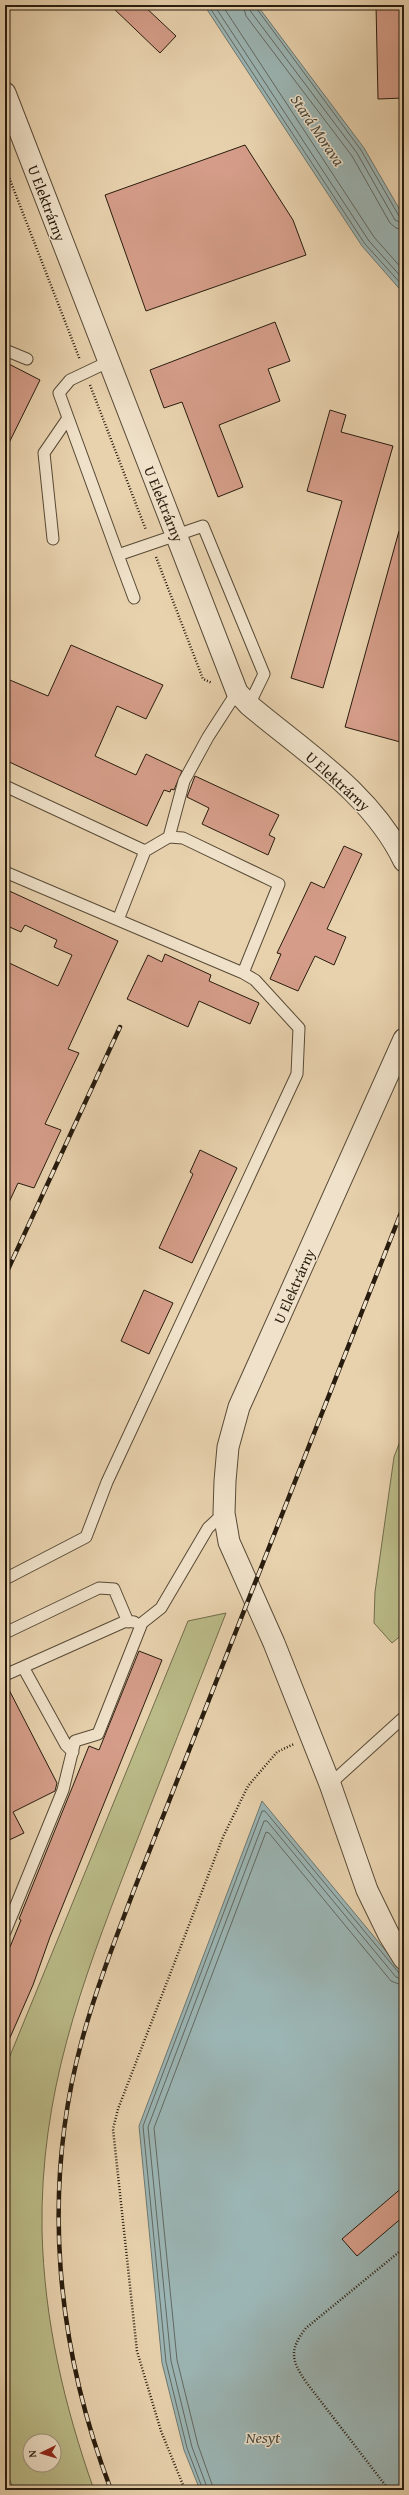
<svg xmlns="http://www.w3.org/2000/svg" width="409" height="2495" font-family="'Gentium Book Plus',serif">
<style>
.green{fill:#babb88;stroke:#716c4b;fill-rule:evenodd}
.water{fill:#9bb5b4;stroke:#6d7872}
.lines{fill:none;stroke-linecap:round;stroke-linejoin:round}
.shore{stroke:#626861;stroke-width:1}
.building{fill:#d59d89;stroke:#281c0e}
.lane-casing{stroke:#584a36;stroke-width:13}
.street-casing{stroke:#584a36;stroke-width:23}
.path{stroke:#281c0e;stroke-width:2.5;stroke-dasharray:1 2;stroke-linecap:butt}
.lane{stroke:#f0e2ca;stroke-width:11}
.street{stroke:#f0e2ca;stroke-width:21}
.rail-casing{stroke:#281c0e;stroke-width:4.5}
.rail{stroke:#f0e2ca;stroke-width:3;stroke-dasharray:9;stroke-linecap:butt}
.labels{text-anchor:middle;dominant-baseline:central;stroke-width:3;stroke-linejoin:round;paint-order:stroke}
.street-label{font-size:15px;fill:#281c0e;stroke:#f0e2ca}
.water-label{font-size:16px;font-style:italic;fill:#4a4a40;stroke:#f0e2ca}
</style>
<rect width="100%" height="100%" fill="#e8d2ae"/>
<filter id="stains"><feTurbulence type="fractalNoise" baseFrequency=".005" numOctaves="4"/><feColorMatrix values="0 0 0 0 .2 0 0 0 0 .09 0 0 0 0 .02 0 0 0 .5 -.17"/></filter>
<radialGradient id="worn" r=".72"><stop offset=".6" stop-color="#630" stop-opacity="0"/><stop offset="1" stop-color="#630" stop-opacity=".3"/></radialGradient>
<path class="green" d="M404 1431V1633L392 1643 374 1623 375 1592 394 1457Z
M226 1613C194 1695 161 1778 129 1861 81 1985 40 2094 42 2230 44 2320 64 2405 94 2490H15L5 2472V2068L188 1621ZM30 2441H54V2465H30Z"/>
<path class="water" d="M204 5H257L364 148 404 217V294L362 246Z
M262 1801 404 1973V2490H200L184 2450 162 2363 139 2126Z"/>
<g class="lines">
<path class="shore" d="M208 5 365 244 404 287
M214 5 369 241 404 280
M222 5 374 237 404 271
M243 5 246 16 352 156 390 223 396 228 404 230
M249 5 251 12 357 153 395 220 404 224
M254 5 361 150 399 216 404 218
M203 2490 187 2448 166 2362 143 2126 262 1811H265L399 1973 404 1975
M208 2490 192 2447 171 2361 148 2127 264 1821H267L396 1977 404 1980
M214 2490 198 2445 177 2360 154 2128 266 1832 269 1833 391 1981 404 1986"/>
</g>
<path class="building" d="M110 5H143L176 36 160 53Z
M376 5H404V98L378 99Z
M245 145 293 220 306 255 146 311 105 195Z
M275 322 290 361 268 369 280 401 219 425 243 487 218 497 182 402 164 408 150 370Z
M5 362 40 380 5 451Z
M330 410 346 415 341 432 393 446 323 688 291 678 342 501 307 491Z
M399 531 404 532V743L345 727Z
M71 645 163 685 146 719 117 706 95 756 136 775 146 754 182 771 174 790 171 789 170 792 164 790 147 826 5 760V678L48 696Z
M195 776 279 815 269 835 275 838 268 855 202 824 209 808 187 797Z
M344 846 362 854 327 929 346 937 334 965 315 956 298 991 270 979 281 954 277 953 311 882 324 888Z
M5 889 118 941 68 1049 79 1053 45 1124 61 1130 34 1188 18 1183 5 1211V961L58 986 72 955 54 947 57 940 25 925 21 932 5 925Z
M165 954 211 975 209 981 259 1003 250 1024 199 1001 188 1027 127 999 148 955 162 962Z
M200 1150 237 1168 192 1263 159 1248 193 1174 190 1172Z
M144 1290 173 1303 149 1354 121 1341Z
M139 1651 162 1660 50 1937 33 1985 5 2049V1946L10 1947 21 1920 19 1919 89 1746 99 1750Z
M5 1682 57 1783 55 1791 13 1812 24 1833 5 1842Z
M404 2186V2216L357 2256 342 2239Z"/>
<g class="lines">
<defs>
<path id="lane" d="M5 350 27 359
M108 362 70 380 59 393 118 555 203 526 264 674 249 705
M53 539 44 453 68 418
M118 555 134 598
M5 786 145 851 118 920
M169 837 184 781 208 737 237 692
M145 851 169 837 183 838 279 884 243 973
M5 872 243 973 255 980 299 1028 297 1074 107 1482 86 1537 5 1579
M5 1633 99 1588 114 1589 128 1622
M23 1667 126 1621 134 1622
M5 1675 23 1667 66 1745 73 1752
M330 1784 404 1717
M5 1932 63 1790 75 1741 98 1734 142 1623 161 1608 208 1528 224 1513"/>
<path id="street" d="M5 93 237 692 249 705C305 752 372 794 404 861
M404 1039 239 1407 228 1447 225 1481 224 1513 229 1542 274 1643 330 1784 367 1890 389 1935 404 1959"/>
</defs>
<use href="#lane" class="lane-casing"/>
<use href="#street" class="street-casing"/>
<path class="path" d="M5 167 80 360
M90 385 146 530
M156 557 203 679 212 683
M185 2490 161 2431 137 2351 113 2129 118 2109 223 1837 248 1786 277 1752 294 1744
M389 2490 306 2382C291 2360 289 2350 306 2328L404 2248"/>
<use href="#lane" class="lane"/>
<use href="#street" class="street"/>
<defs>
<path id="rail" d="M5 1276 120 1027
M111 2490C56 2346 41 2190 82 2040 96 1989 115 1940 134 1890L404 1205"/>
</defs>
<use href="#rail" class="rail-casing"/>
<use href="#rail" class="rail"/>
</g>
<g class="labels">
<g class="street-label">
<text transform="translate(47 203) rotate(69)">U Elektrárny</text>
<text transform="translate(164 504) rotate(68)">U Elektrárny</text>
<text transform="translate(338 781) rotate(42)">U Elektrárny</text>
<text transform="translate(294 1286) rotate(-66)">U Elektrárny</text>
</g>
<g class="water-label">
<text transform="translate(318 130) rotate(56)">Stará Morava</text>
<text x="263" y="2437">Nesyt</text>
</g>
</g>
<rect width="409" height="2495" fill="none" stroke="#e8d2ae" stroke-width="20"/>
<rect x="6" y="6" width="397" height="2483" fill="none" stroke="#281c0e" stroke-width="2"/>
<rect x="10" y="10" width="389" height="2475" fill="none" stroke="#281c0e"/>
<g transform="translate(42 2453) rotate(265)"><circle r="19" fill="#f0e2ca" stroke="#a0937f"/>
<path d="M0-3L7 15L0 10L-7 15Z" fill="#8f2418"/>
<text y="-6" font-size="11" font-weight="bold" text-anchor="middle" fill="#281c0e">N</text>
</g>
<rect width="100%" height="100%" filter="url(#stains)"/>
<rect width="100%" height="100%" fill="url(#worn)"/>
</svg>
